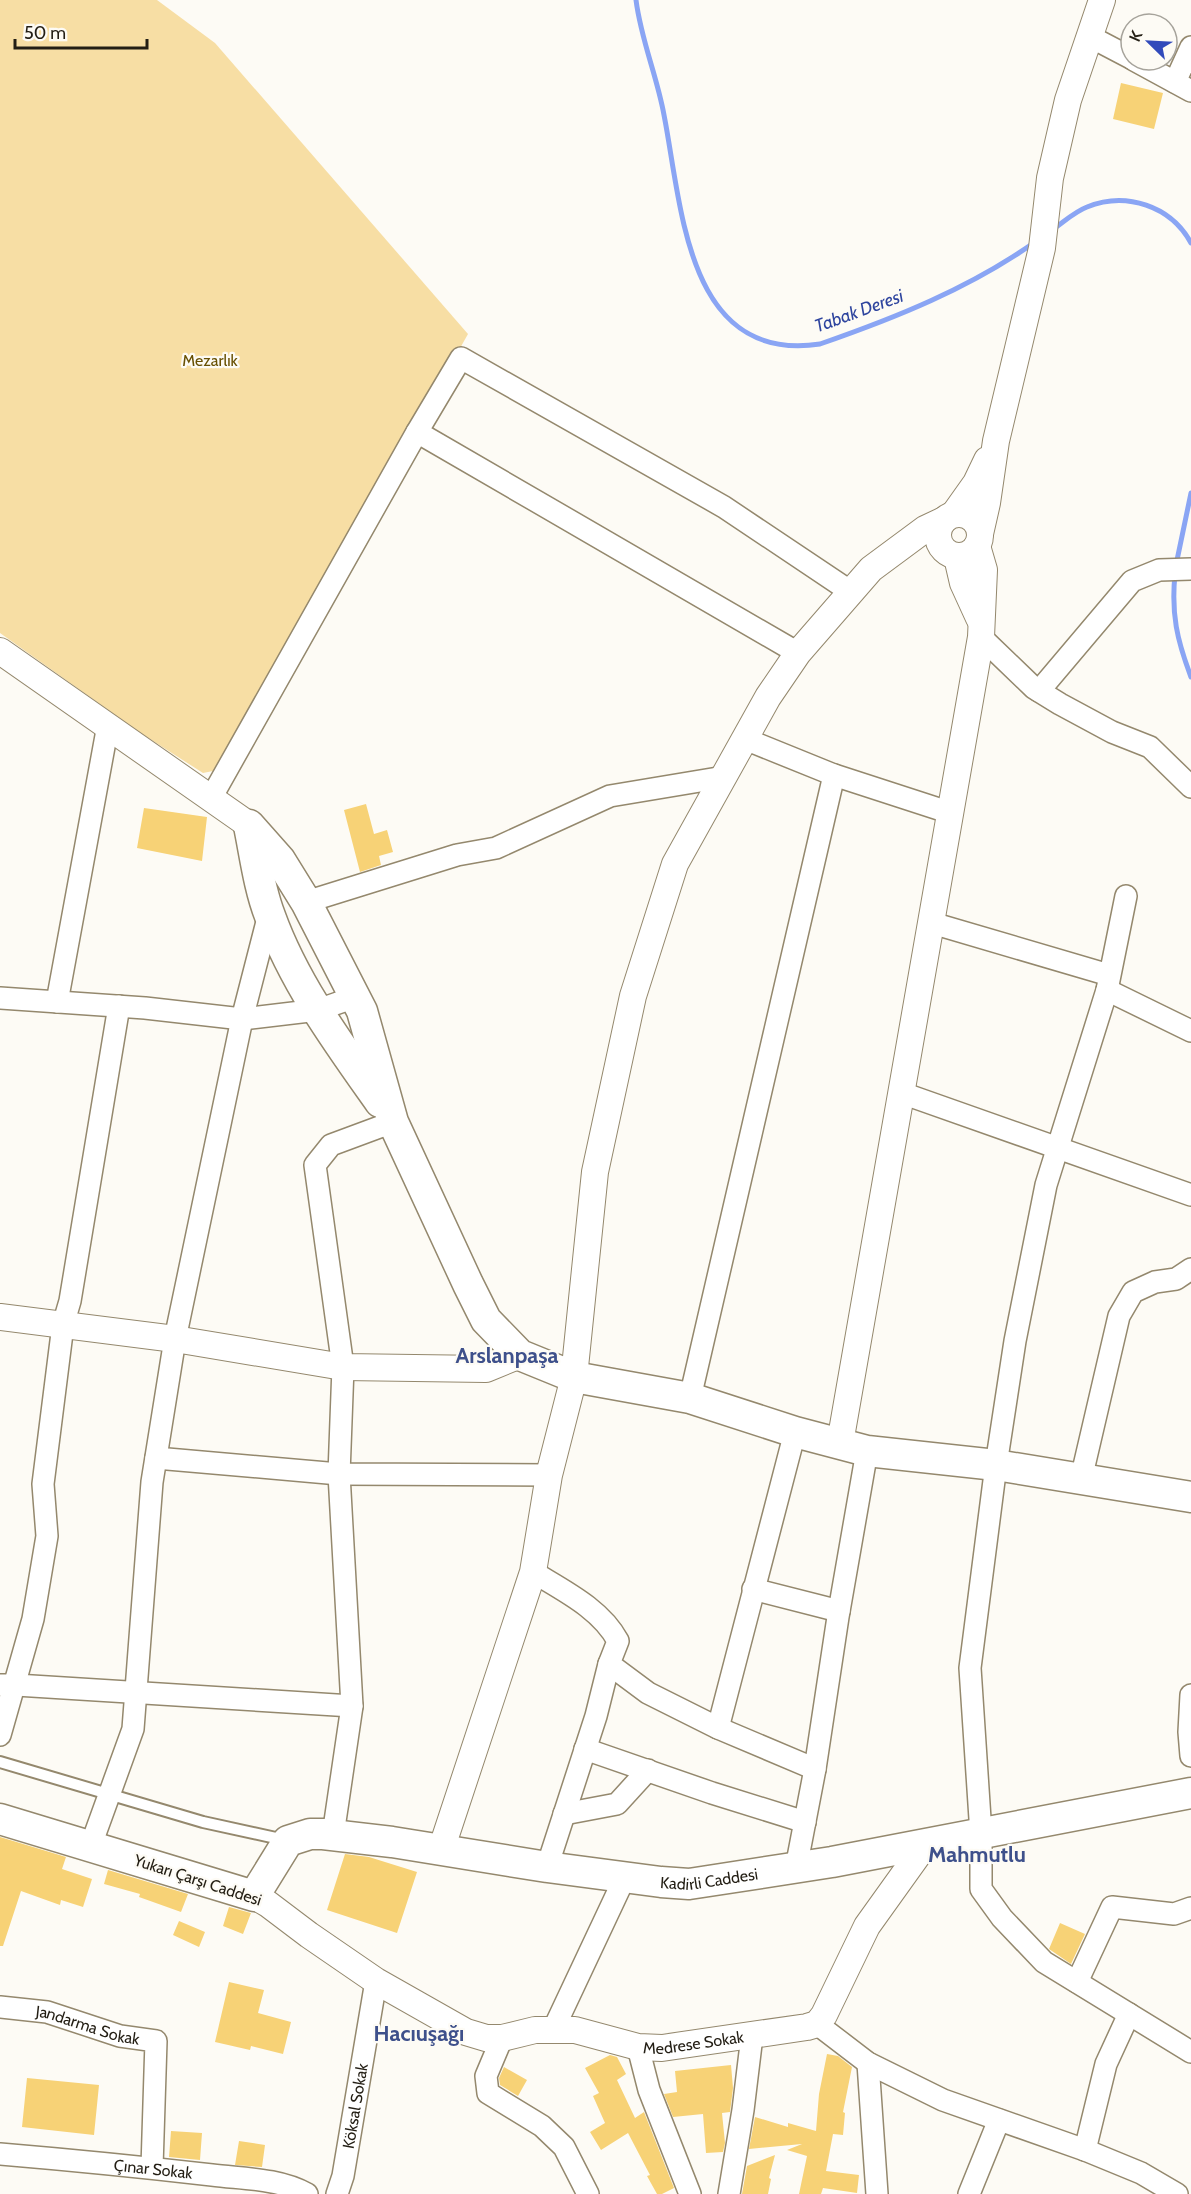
<svg xmlns="http://www.w3.org/2000/svg" width="1191" height="2194" font-family="Cabin,sans-serif">
<style>
.green{fill:#f7dea4}
.lines{fill:none;stroke-linecap:round;stroke-linejoin:round}
.stream{stroke:#8aa5f4;stroke-width:5}
.building{fill:#f7d276}
.service-casing{stroke:#94886d;stroke-width:14}
.minor-casing{stroke:#94886d;stroke-width:24}
.tertiary-casing{stroke:#94886d;stroke-width:28}
.secondary-casing{stroke:#94886d;stroke-width:33}
.service{stroke:#fff;stroke-width:10}
.minor{stroke:#fff;stroke-width:21}
.tertiary{stroke:#fff;stroke-width:26}
.secondary{stroke:#fff;stroke-width:30}
.labels{text-anchor:middle;dominant-baseline:central;stroke-width:4.5;stroke-linejoin:round;paint-order:stroke}
.park-label{font-size:16px;fill:#685003;stroke:#fdfbf5}
.street-label{font-size:16px;fill:#231e14;stroke:#fdfbf5}
.water-label{font-size:18px;font-style:italic;fill:#2e449e;stroke:#fdfbf5}
.district-label{font-size:22px;font-weight:bold;fill:#3e508b;stroke:#fdfbf5}
</style>
<rect width="100%" height="100%" fill="#fdfbf5"/>
<path class="green" d="M0 0H157L215 43 468 334 223 769 203 773 139 732 0 633Z"/>
<g class="lines">
<path class="stream" d="M636 0C641 40 657 76 664 115 682 206 686 364 820 344 895 318 970 288 1035 242
M1052 230C1064 222 1074 212 1087 207 1126 191 1171 206 1191 243
M1176 565 1191 493
M1175 574C1171 614 1177 640 1191 677"/>
</g>
<path class="building" d="M1121 83 1163 93 1154 129 1113 119Z
M366 804 374 834 387 830 393 852 379 856 381 865 360 872 344 810Z
M144 808 207 817 202 861 137 848Z
M0 1837 66 1857 62 1869 92 1879 83 1907 61 1900 60 1905 21 1891 3 1946H0Z
M345 1854 369 1857 417 1872 397 1933 327 1910Z
M108 1870 188 1894 181 1912 139 1897 140 1894 104 1884Z
M229 1907 251 1913 243 1934 223 1926Z
M179 1921 205 1932 199 1947 173 1935Z
M1060 1923 1085 1934 1071 1964 1049 1949Z
M229 1982 264 1990 258 2013 291 2022 283 2054 251 2046 250 2050 215 2042Z
M827 2054 838 2056 852 2067 843 2112 845 2113 843 2135 833 2134 826 2171 859 2175 857 2193 823 2188 821 2194H799L807 2156 787 2150 802 2144 749 2149 755 2117 788 2127V2123L816 2131 819 2094Z
M610 2055 617 2057 626 2074 617 2080 635 2118 644 2112 674 2188 662 2194H657L647 2176 650 2175 628 2133 601 2150 590 2132 605 2123 593 2096 599 2093 585 2068Z
M731 2065 733 2088 730 2112 722 2113 725 2143 723 2152 706 2153 703 2114 673 2117 664 2094 677 2092 675 2071Z
M504 2067 527 2080 518 2096 500 2085 499 2078Z
M27 2078 99 2085 94 2135 22 2127Z
M171 2131 202 2133 200 2160 169 2157Z
M239 2141 265 2145 262 2167 235 2165Z
M775 2155 769 2178 771 2179 768 2194H742L747 2166Z"/>
<g class="lines">
<defs>
<path id="service" d="M0 1762 203 1822 285 1840"/>
<g id="minor">
<path d="M1089 36 1131 58"/>
<path d="M1134 60 1191 91"/>
<path d="M1175 82 1191 47"/>
<path d="M417 432 798 653"/>
<path d="M981 637 1034 688 1060 704 1112 732 1150 747 1191 787"/>
<path d="M1039 691 1132 581 1159 570 1191 569"/>
<path d="M745 739 834 775 951 813"/>
<path d="M211 798 417 432 461 358 724 507 851 592"/>
<path d="M1126 896 1107 990 1046 1185 1015 1341 996 1465 970 1668 981 1834V1889L1002 1918 1044 1962 1191 2052"/>
<path d="M306 902 457 855 496 848 610 796 724 777"/>
<path d="M932 923 1109 975"/>
<path d="M1107 990 1191 1031"/>
<path d="M0 998 145 1008 242 1019 318 1010 355 997"/>
<path d="M57 1002 108 725"/>
<path d="M902 1093 1191 1195"/>
<path d="M690 1398 834 775"/>
<path d="M156 1458 339 1474 549 1475"/>
<path d="M1081 1479 1119 1316 1133 1292 1155 1282 1176 1279 1191 1269"/>
<path d="M533 1572C564 1591 601 1609 618 1641L609 1664 648 1693 718 1728 815 1769"/>
<path d="M753 1589 839 1611"/>
<path d="M0 1685H16L352 1706"/>
<path d="M1191 1695 1189 1732 1191 1756"/>
<path d="M718 1728 795 1432"/>
<path d="M0 1735 33 1619 47 1536 43 1484 63 1325 70 1301 119 1006"/>
<path d="M585 1749 712 1793 805 1822"/>
<path d="M564 1814 617 1804 648 1770"/>
<path d="M333 1835 352 1706 339 1474 343 1367 315 1165 331 1145 393 1122"/>
<path d="M91 1845 133 1729 152 1482 175 1339 242 1019 269 914"/>
<path d="M547 1867 596 1716 609 1664"/>
<path d="M796 1868 815 1769 838 1617 867 1451"/>
<path d="M1077 1982 1112 1907 1174 1914 1191 1908"/>
<path id="s1" d="M0 2007 47 2012 120 2036 156 2041 152 2167"/>
<path d="M817 2024 868 2063 943 2100 1085 2150 1141 2173 1177 2194"/>
<path d="M554 2028 625 1877"/>
<path d="M502 2038 486 2076 488 2093 542 2126 564 2147 588 2194"/>
<path d="M638 2047 649 2090 690 2194"/>
<path d="M868 2063 877 2194"/>
<path d="M1085 2150 1106 2064 1129 2014"/>
<path id="s2" d="M0 2154C71 2160 141 2167 212 2175 243 2179 278 2178 307 2194"/>
<path id="s3" d="M337 2194 343 2176 376 1981"/>
<path d="M729 2194 743 2110 752 2036"/>
<path d="M969 2194 999 2120"/>
</g>
<g id="tertiary">
<path d="M954 514 976 483 987 460"/>
<circle cx="959" cy="535" r="21"/>
<path d="M980 534 987 503 996 441 1042 248 1050 178 1068 100 1102 0"/>
<path d="M957 557 963 583 979 618"/>
<path d="M0 651 249 825"/>
<path d="M0 1317 175 1339 343 1367 486 1369 520 1355"/>
<path d="M840 1443 981 637 984 570 977 546"/>
<path d="M441 1850 533 1572 549 1475 574 1377 595 1172 633 996 675 864 768 697 798 653 871 569 925 529 944 520"/>
<path id="s4" d="M254 1896 268 1904 309 1935 376 1981 466 2032 486 2038H502L535 2030H575L638 2047 662 2048 807 2027 817 2024 824 2015 867 1926 925 1845"/>
</g>
<g id="secondary">
<path d="M249 825 280 860 306 902 362 1011 393 1122 468 1284 486 1320 520 1355 574 1377 690 1398 795 1432 867 1451 996 1465 1191 1497"/>
<path d="M249 826C255 855 259 888 270 916 294 983 339 1044 380 1102"/>
<path id="s5" d="M0 1819 254 1896 288 1841 310 1834H323L392 1842 547 1867 661 1882 689 1884 832 1862 1191 1793"/>
</g>
</defs>
<use href="#service" class="service-casing"/>
<use href="#minor" class="minor-casing"/>
<use href="#tertiary" class="tertiary-casing"/>
<use href="#secondary" class="secondary-casing"/>
<use href="#service" class="service"/>
<use href="#minor" class="minor"/>
<use href="#tertiary" class="tertiary"/>
<use href="#secondary" class="secondary"/>
</g>
<g class="labels">
<g class="park-label">
<text x="210" y="360">Mezarlık</text>
</g>
<g class="street-label">
<text stroke="none"><textPath href="#s5" startOffset="756">Kadirli Caddesi</textPath></text>
<text transform="translate(198 1880) rotate(18)">Yukarı Çarşı Caddesi</text>
<text stroke="none"><textPath href="#s1" startOffset="90">Jandarma Sokak</textPath></text>
<text stroke="none"><textPath href="#s4" startOffset="484">Medrese Sokak</textPath></text>
<text stroke="none"><textPath href="#s3" startOffset="90">Köksal Sokak</textPath></text>
<text stroke="none"><textPath href="#s2" startOffset="154">Çınar Sokak</textPath></text>
</g>
<g class="water-label">
<text transform="translate(859 311) rotate(-20)">Tabak Deresi</text>
</g>
<g class="district-label">
<text x="507" y="1355">Arslanpaşa</text>
<text x="977" y="1854">Mahmutlu</text>
<text x="419" y="2033">Hacıuşağı</text>
</g>
</g>
<g transform="translate(1149 42) rotate(294)"><circle r="28" fill="#fdfbf5" stroke="#a6a39b" stroke-width="1.5"/>
<path d="M0-4.5L10 22L0 15L-10 22Z" fill="#314abb"/>
<text y="-9" font-size="16" font-weight="bold" text-anchor="middle" fill="#231e14">K</text>
</g>
<path d="M15 39v9h132v-9" fill="none" stroke="#231e14" stroke-width="3"/>
<text x="24" y="39" font-size="18" fill="#231e14" stroke="#fdfbf5" stroke-width="4.5" paint-order="stroke">50 m</text>
</svg>
